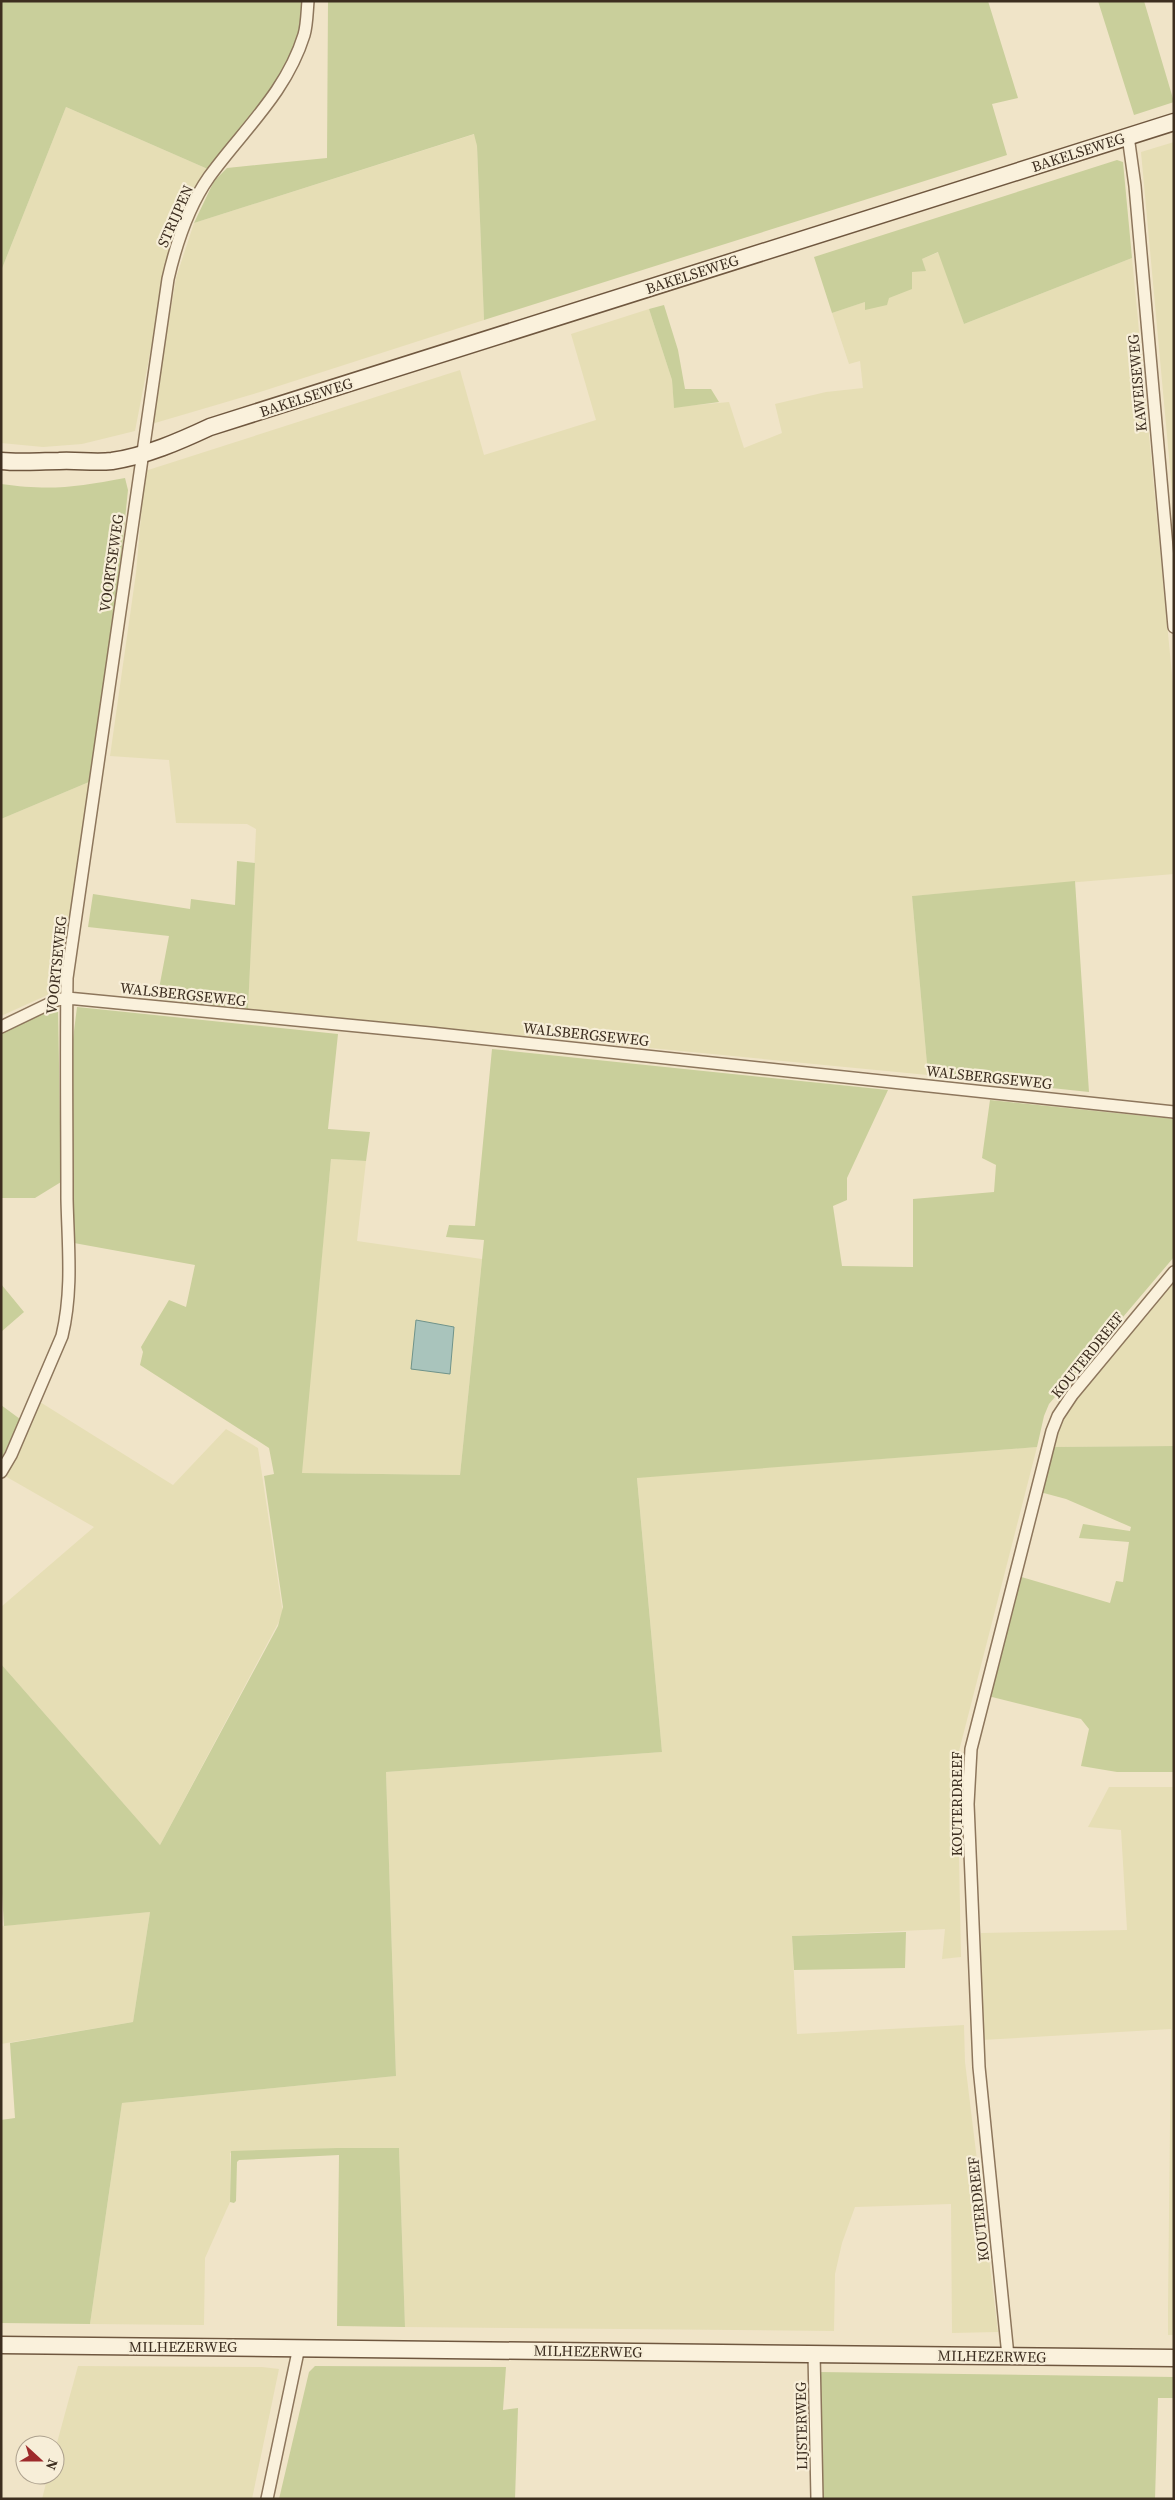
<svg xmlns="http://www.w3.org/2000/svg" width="1175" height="2500" font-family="'Source Serif 4',serif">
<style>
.farmland{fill:#e6deb5}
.green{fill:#c9cf9b}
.water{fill:#a9c4bc;stroke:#6f938a}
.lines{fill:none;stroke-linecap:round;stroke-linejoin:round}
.street-casing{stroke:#8d765c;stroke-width:14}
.secondary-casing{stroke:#6f573f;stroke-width:19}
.street{stroke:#faf1dc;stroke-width:11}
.secondary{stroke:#faf1dc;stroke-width:16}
.labels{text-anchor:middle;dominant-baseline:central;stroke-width:4.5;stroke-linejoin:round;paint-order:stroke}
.street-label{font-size:15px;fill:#3d2e20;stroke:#f7eed8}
</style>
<rect width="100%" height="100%" fill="#f0e4c8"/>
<path class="farmland" d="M66 107 210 170 159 307 135 431 82 444 43 447 1 443V271Z
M475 134 477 146 484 320 260 392 155 423 152 420 176 278 194 223Z
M1174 142V512L1141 152Z
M939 252 964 324 1132 258 1174 696V874L912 896 928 1075 248 1009 256 829 247 824 176 823 169 760 110 756 136 573 145 471 460 370 484 455 596 420 571 334 649 309 672 380 674 407 729 402 744 448 782 433 775 404 826 392 863 388 860 361 849 364 832 313 865 302V310L888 298 922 259Z
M89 782 83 845 61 980 54 992 1 1016V819Z
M331 1159 366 1161 357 1241 482 1259 460 1475 301 1473Z
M1174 1279V1446L1052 1447 1063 1413Z
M40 1402 173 1485 226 1429 258 1448 283 1614 160 1845 1 1664V1607L94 1527 5 1476 24 1441Z
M1037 1447 957 1759 961 1957 942 1959 945 1929 792 1936 797 2034 964 2025 965 2062 998 2332 952 2333 951 2204 855 2207 842 2243 835 2274 834 2331 405 2327 399 2148H337L230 2153V2202L205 2258 204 2325 90 2324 122 2103 396 2076 386 1772 662 1752 637 1477Z
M1109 1787H1174V2335H1168V2310L1171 2029 982 2040 981 1933 1127 1930 1121 1830 1088 1827Z
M150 1912 133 2022 1 2044V1926Z
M78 2366 262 2367 279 2369 252 2499H42L48 2475H55V2450Z"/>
<path class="green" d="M1 1H302C300 26 297 54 284 75 262 108 234 139 210 170L66 107 1 271Z
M328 1H988L1018 98 992 104 1007 155 484 320 477 146 474 134 194 223 214 181 227 168 327 158Z
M1098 1H1144L1174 102 1134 115Z
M1117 160 1123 162 1132 258 964 324 938 252 922 259 926 271 912 272V289L889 298 887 305 865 310V302L832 313 814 257Z
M664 305 678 350 685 389H711L719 402 674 408 672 380 649 309Z
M125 478 128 490 114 626 89 782 1 819V484C50 491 77 487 125 478Z
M237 861 255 863 248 1009 157 999 169 936 88 927 93 894 190 909 191 899 235 905Z
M1075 881 1089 1092 928 1075 912 896Z
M58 1006 61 1182 35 1198H1V1030Z
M77 1007 338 1034 328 1129 370 1132 366 1161 331 1159 302 1473 460 1475 484 1240 446 1237 449 1225 475 1226 492 1049 888 1090 847 1178V1200L833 1206 842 1266 913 1267V1199L994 1192 996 1165 982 1158 990 1100 1174 1119V1257L1049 1404 1044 1416 1037 1447 637 1478 662 1752 386 1772 396 2076 122 2103 90 2324 1 2323V2120L15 2118 10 2043 133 2022 150 1912 4 1926 1 1877V1664L160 1845 278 1626 283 1607 264 1476 274 1474 269 1448 140 1365 143 1352 141 1347 169 1300 186 1307 195 1265 74 1243 72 1047Z
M1 1284 24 1312 1 1332Z
M1 1405 20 1419 1 1460Z
M1174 1446V1772H1117L1081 1766 1089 1729 1081 1719 988 1696 1018 1576 1110 1603 1116 1581 1123 1582 1129 1542 1079 1538 1083 1524 1130 1531 1131 1527 1066 1499 1040 1492 1052 1447Z
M906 1932 905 1968 794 1970 792 1936Z
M337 2148H399L405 2327 337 2326 339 2155 239 2160 237 2162 236 2201 234 2203 230 2202 231 2151Z
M315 2366 506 2367 503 2410 518 2408 515 2499H279L309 2372Z
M819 2372 1174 2377V2398H1158L1155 2499H820Z"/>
<path class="water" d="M416 1320 454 1327 450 1374 411 1369Z"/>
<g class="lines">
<defs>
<path id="street" d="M1128 136 1135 186 1174 627
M1 1027 57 1000 67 998 430 1033 1174 1112
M1 1472 11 1455 62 1336C73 1290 68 1245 67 1199 67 1125 66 1052 67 978L168 279C176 244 188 207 209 177 243 130 286 93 304 35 307 25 307 12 308 1
M814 2353 817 2499
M1008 2356 979 2067 968 1804 971 1749 1052 1431 1058 1416 1072 1395 1174 1272
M267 2499 299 2347"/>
<path id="secondary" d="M1 461C21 463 39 461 59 461 77 460 94 463 112 461 146 456 180 441 210 427L1174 122
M1 2345 1174 2358"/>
</defs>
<use href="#street" class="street-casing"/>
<use href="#secondary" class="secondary-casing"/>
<use href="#street" class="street"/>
<use href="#secondary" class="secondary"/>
</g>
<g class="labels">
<g class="street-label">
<text transform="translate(1078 152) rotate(-18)">BAKELSEWEG</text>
<text transform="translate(175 216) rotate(-66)">STRIJPEN</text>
<text transform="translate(692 274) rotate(-18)">BAKELSEWEG</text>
<text transform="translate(1137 383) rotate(-95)">KAWEISEWEG</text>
<text transform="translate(306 397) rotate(-18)">BAKELSEWEG</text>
<text transform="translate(111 563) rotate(-82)">VOORTSEWEG</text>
<text transform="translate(56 965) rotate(-84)">VOORTSEWEG</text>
<text transform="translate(183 994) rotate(6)">WALSBERGSEWEG</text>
<text transform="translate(586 1034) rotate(6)">WALSBERGSEWEG</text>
<text transform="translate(989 1077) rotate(6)">WALSBERGSEWEG</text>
<text transform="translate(1087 1355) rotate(-51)">KOUTERDREEF</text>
<text transform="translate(956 1804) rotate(-90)">KOUTERDREEF</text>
<text transform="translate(978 2209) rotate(-96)">KOUTERDREEF</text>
<text x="183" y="2346">MILHEZERWEG</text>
<text transform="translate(588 2351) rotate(1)">MILHEZERWEG</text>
<text transform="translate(992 2356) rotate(1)">MILHEZERWEG</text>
<text transform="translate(801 2426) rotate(-91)">LIJSTERWEG</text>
</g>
</g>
<rect width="1175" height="2500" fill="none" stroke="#3d2e20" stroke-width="5"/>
<g transform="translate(40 2460) rotate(111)"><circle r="24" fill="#f7eed8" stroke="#ada18e"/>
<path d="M0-4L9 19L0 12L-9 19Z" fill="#9e2a2b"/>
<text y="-8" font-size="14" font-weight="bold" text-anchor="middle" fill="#3d2e20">N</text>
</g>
</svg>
